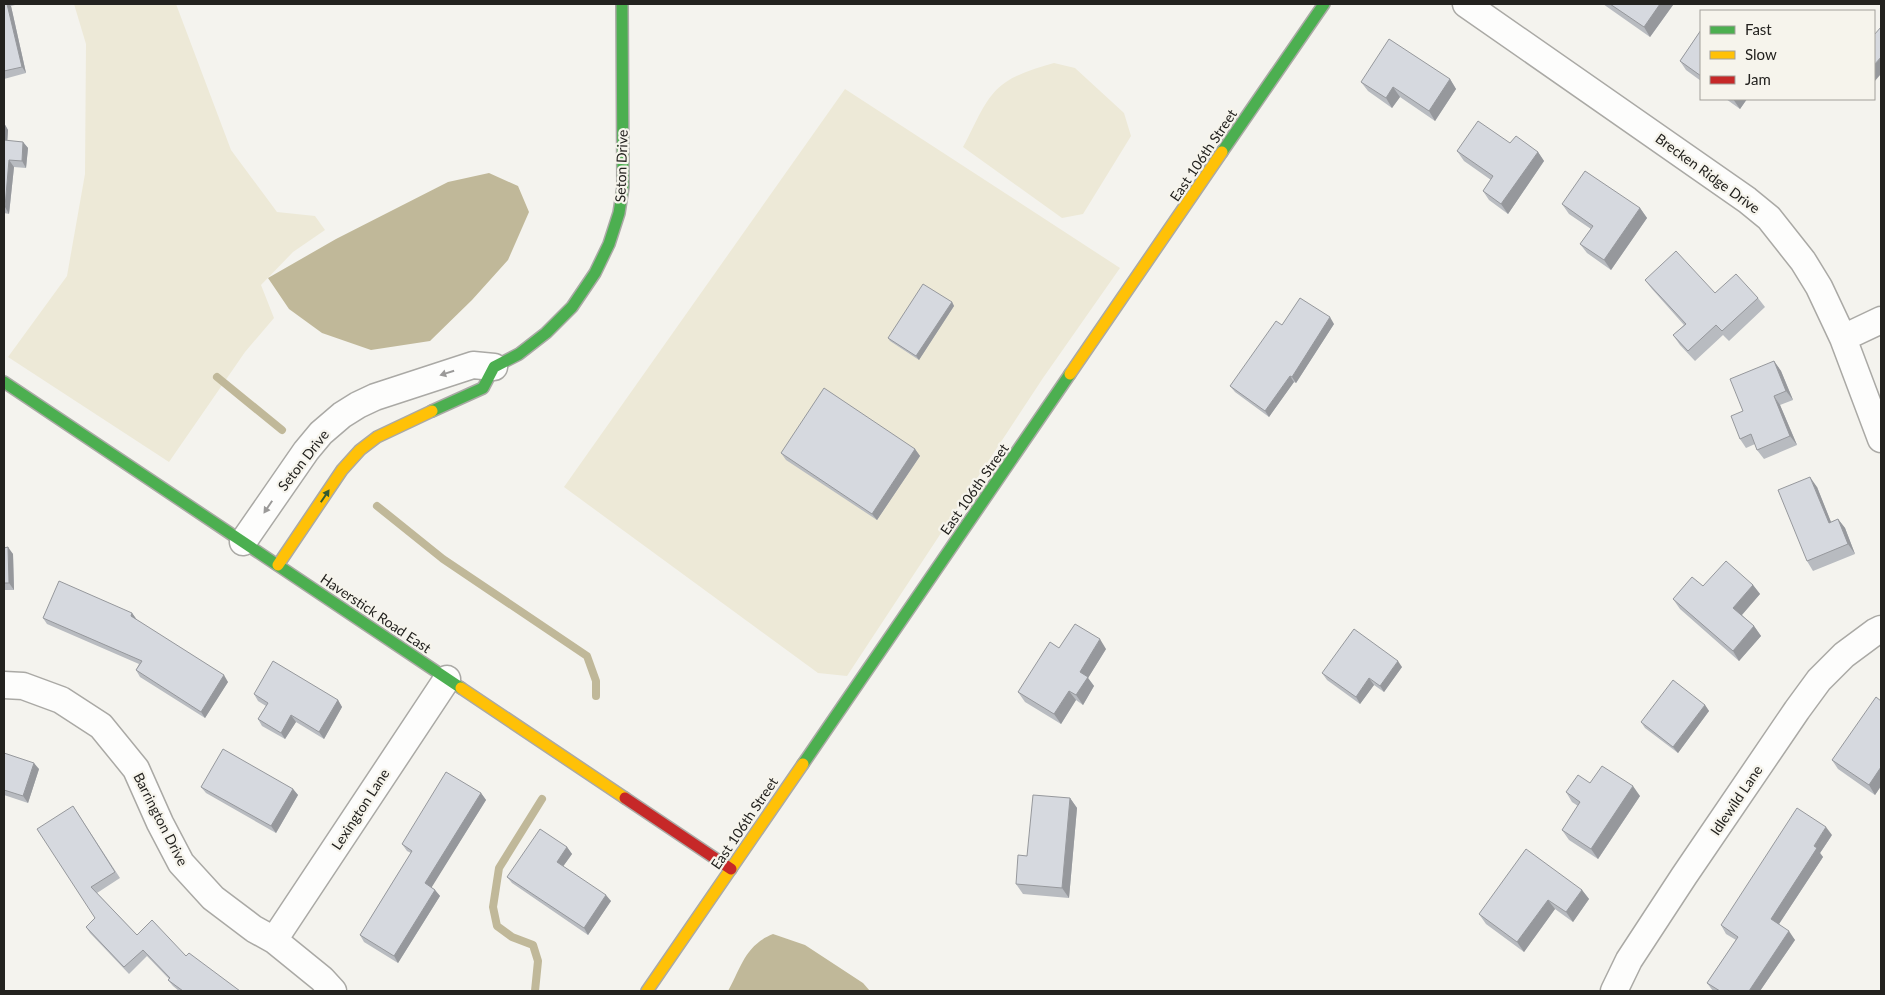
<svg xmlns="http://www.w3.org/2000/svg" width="1885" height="995" font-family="Lato,sans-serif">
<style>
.green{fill:#ede9d7}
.water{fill:#c0b899}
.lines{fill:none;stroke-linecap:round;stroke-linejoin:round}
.stream{stroke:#c0b899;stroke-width:8}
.street-casing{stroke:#aaa9a5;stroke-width:29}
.fast-casing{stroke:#aaa9a5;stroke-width:14}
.slow-casing{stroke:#aaa9a5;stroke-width:14}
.jam-casing{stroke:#aaa9a5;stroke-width:14}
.street{stroke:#fdfdfc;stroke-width:26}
.fast{stroke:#4caf50;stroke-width:11}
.slow{stroke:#ffc107;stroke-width:11}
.jam{stroke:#c62828;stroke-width:11}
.wall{fill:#b8bbc0}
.shaded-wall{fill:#96989c}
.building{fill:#d6d9df;stroke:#96989c}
.oneway{fill:#9b9a99}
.oneway2{fill:#335a33}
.labels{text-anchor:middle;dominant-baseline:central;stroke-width:4.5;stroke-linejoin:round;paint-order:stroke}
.street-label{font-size:14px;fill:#23221f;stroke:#f6f4ec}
</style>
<rect width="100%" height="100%" fill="#f4f3ee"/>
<path class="green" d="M74 4H176L231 150 277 212 315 216 325 230 293 252 261 285 274 318 245 352 169 462 8 357 67 276 85 174 86 44Z
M1054 63 1075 68 1124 113 1131 136 1083 214 1062 218 963 147C975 126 985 95 1006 82 1021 72 1038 68 1054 63Z
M845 89 1120 268 1043 378 847 676 818 673 564 487Z"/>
<path class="water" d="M489 173 518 186 529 212 508 260 472 300 430 341 371 350 322 333 289 309 268 278 336 239 448 182Z
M773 934 805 945 863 983 870 991H728C741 968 745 945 773 934Z"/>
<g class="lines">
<path class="stream" d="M217 377 282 430
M377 506 443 559 587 656 596 681V696
M535 991 538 961 533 945 512 937 497 926 493 907 499 868 542 799"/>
<defs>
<path id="street" d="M1466 4 1747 200 1769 218 1803 261 1819 287 1843 338 1881 439
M1843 338 1881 320
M243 542 306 451 321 433 342 415 358 405 375 397 473 365 494 367
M4 685 23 686 61 700 101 726 136 769 160 823 181 863 213 898 254 929 274 940 322 979 333 991
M274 940 447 679
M1614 991 1629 960 1684 876 1797 710 1819 680 1844 655 1875 632 1881 629"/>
<path id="fast" d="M1222 152 1324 4
M4 382 461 688
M432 411 483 388 494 367 519 354 546 333 572 307 595 273 609 244 619 213 623 187 622 4
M803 764 1070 374"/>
<path id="slow" d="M1070 374 1222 152
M278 565 342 470 360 450 377 437 432 411
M461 688 625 798
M647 991 803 764"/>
<path id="jam" d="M625 798 731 869"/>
</defs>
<use href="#street" class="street-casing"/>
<use href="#fast" class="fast-casing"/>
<use href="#slow" class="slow-casing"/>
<use href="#jam" class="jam-casing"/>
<use href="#street" class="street"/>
<use href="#fast" class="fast"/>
<use href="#slow" class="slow"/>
<use href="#jam" class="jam"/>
</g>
<path class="wall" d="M4 4H19L11 6 26 73 4 79Z
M1603 4H1673V5L1650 37Z
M1701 30V81L1686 70 1680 61Z
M1450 79 1456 89 1435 121 1400 97 1392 108 1368 91 1361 82Z
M1726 99H1747L1740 109Z
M4 123 8 130 7 141 23 142 28 148 26 168 14 167 9 214 4 213Z
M1510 143 1538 152 1544 161 1508 214 1489 200 1483 191 1491 180 1464 161 1457 151Z
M1562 204 1640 208 1647 218 1611 270 1587 253 1580 244 1591 229 1569 214Z
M1645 280 1715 293 1758 298 1765 307 1729 341 1723 335 1695 361 1680 345 1673 335 1684 325 1652 289Z
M952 302 954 306 919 360 890 341 888 338Z
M1334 324 1296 383 1294 382 1269 417 1235 392 1230 386 1282 325Z
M1774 361 1781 371 1793 400 1780 405 1797 445 1764 459 1757 450 1755 444 1746 448 1740 439 1743 411Z
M915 449 920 456 877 520 786 460 781 453Z
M1817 487 1831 522 1838 519 1845 528 1855 554 1813 571 1807 561Z
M4 548 13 554 14 590H4Z
M1753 585 1760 594 1742 615 1754 626 1761 636 1739 661 1680 609 1673 599 1703 586Z
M132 613 137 620 228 682 205 718 140 677 136 670 139 664 47 624 43 618Z
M1059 648 1106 649 1088 678 1094 686 1083 705 1076 700 1061 724 1025 702 1018 692Z
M1402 667 1384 692 1374 685 1360 704 1327 680 1322 673Z
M254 694 338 700 342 707 324 739 296 722 285 739 262 726 258 719 266 706 258 701Z
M1881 701V786L1875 795 1838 769 1832 760Z
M1705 705 1709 711 1678 753 1645 728 1641 722Z
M4 753 39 769 28 803 4 795Z
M1590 783 1640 796 1598 859 1569 840 1562 830 1578 806 1572 802 1566 792Z
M201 787 293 789 298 795 276 833 206 793Z
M481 793 486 800 431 887 435 890 440 896 398 963 364 942 360 935 411 853 407 851 402 844Z
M1070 798 1077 808 1069 898 1023 894 1016 884Z
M73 806 120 878 97 893 137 935 186 956 240 991H179L173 986 168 980 169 979 147 956 129 974 90 933 86 927 95 918Z
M1832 835 1820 853 1823 857 1779 924 1795 940 1760 991H1713L1707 983 1736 940 1726 934 1721 925Z
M567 847 572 854 563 866 611 901 588 935 512 883 507 877Z
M1582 890 1589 899 1573 922 1555 909 1524 952 1486 924 1479 914Z"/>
<path class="shaded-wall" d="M7 4H9L11 6 26 73 22 67Z
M1660 4H1673V5L1650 37 1644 27Z
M1881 57V74L1874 82V65Z
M1450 79 1456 89 1435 121 1429 111Z
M1393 87 1400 97 1392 108 1386 98Z
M1733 99H1747L1740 109Z
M4 123 8 130 7 147 4 142Z
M23 142 28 148 26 168 22 161Z
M1538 152 1544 161 1508 214 1501 204Z
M9 160 14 167 9 214 5 207Z
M1640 208 1647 218 1611 270 1604 260Z
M952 302 954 306 919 360 916 356Z
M1330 317 1334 324 1296 383 1292 377Z
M1774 361 1781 371 1793 400 1786 391Z
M1290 376 1294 382 1269 417 1265 411Z
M1774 396 1780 405 1797 445 1790 436Z
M915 449 920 456 877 520 872 514Z
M1810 477 1817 487 1835 532 1829 523Z
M1838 519 1845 528 1855 554 1848 544Z
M8 547 13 554 14 590 9 583Z
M1753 585 1760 594 1740 617 1733 608Z
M132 613 137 620 136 623 131 616Z
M1754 626 1761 636 1739 661 1733 651Z
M1100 639 1106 649 1088 678 1094 686 1083 705 1076 695 1080 672Z
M1398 661 1402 667 1384 692 1380 686Z
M224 675 228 682 205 718 201 712Z
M1369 678 1374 685 1360 704 1356 697Z
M1069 691 1076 700 1061 724 1054 714Z
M338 700 342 707 324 739 319 732Z
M1705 705 1709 711 1678 753 1673 747Z
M291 715 296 722 285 739 281 733Z
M34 763 39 769 28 803 23 796Z
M1881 767V786L1875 795 1869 785Z
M1633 786 1640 796 1598 859 1591 849Z
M293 789 298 795 276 833 271 826Z
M481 793 486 800 430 890 425 883Z
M1070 798 1077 808 1069 898 1062 888Z
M1826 827 1832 835 1820 853 1823 857 1777 927 1771 919 1814 846Z
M567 847 572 854 562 868 557 862Z
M435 890 440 896 398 963 394 956Z
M1582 890 1589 899 1573 922 1566 912Z
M606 895 611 901 588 935 584 928Z
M1548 900 1555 909 1524 952 1517 942Z
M1789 931 1795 940 1760 991H1749Z"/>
<path class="building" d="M4 4H7L22 67 4 71Z
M1610 4H1660L1644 27Z
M1881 27V57L1874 65V35Z
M1701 30V76L1680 61Z
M1389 39 1450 79 1429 111 1393 87 1386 98 1361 82Z
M1478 121 1510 143 1516 136 1538 152 1501 204 1483 191 1493 176 1457 151Z
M4 140 23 142 22 161 9 160 5 207H4Z
M1585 171 1640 208 1604 260 1580 244 1593 226 1562 204Z
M1676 251 1715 293 1736 274 1758 298 1722 331 1716 325 1688 351 1673 335 1686 324 1645 280Z
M923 284 952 302 916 356 888 338Z
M1300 298 1330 317 1292 377 1290 376 1265 411 1230 386 1276 321 1282 325Z
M1774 361 1786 391 1774 396 1790 436 1757 450 1751 434 1740 439 1731 416 1743 411 1730 379Z
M824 388 915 449 872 514 781 453Z
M1810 477 1829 523 1838 519 1848 544 1807 561 1778 490Z
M8 547 9 583H4V548Z
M1726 561 1753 585 1733 608 1754 626 1733 651 1673 599 1692 577 1703 586Z
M59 581 132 613 131 616 224 675 201 712 136 670 142 661 43 618Z
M1075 624 1100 639 1080 672 1088 677 1076 695 1069 691 1054 714 1018 692 1050 642 1059 648Z
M1354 629 1398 661 1380 686 1369 678 1356 697 1322 673Z
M273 661 338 700 319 732 291 715 281 733 258 719 268 703 254 694Z
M1673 680 1705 705 1673 747 1641 722Z
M1876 697 1881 701V767L1869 785 1832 760Z
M223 749 293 789 271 826 201 787Z
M4 753 34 763 23 796 4 790Z
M1602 766 1633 786 1591 849 1562 830 1580 802 1566 792 1578 775 1590 783Z
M446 772 481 793 425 883 435 890 394 956 360 935 412 851 402 844Z
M1033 795 1070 798 1062 888 1016 884 1018 855 1027 856Z
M73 806 115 872 91 887 137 935 152 920 186 956 189 953 240 991H183L168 980 170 978 143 950 124 967 86 927 95 918 37 829Z
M1797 808 1826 827 1814 846 1817 848 1771 919 1789 931 1749 991H1720L1707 983 1738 937 1721 925Z
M540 829 567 847 557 862 606 895 584 928 507 877Z
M1526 849 1582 890 1566 912 1548 900 1517 942 1479 914Z"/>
<defs><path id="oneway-solid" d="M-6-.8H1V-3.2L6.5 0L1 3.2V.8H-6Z" transform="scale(1.25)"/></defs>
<g class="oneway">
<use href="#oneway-solid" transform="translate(447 373) rotate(162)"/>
<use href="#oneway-solid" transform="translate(268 507) rotate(124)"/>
</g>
<use class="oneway2" href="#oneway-solid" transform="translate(325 496) rotate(-56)"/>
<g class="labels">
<g class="street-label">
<text transform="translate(1203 155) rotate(-56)">East 106th Street</text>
<text transform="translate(621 166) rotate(-88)">Seton Drive</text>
<text transform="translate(1708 173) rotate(36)">Brecken Ridge Drive</text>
<text transform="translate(303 460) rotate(-52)">Seton Drive</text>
<text transform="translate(974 489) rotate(-55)">East 106th Street</text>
<text transform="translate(376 613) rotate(34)">Haverstick Road East</text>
<text transform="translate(1736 800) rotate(-56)">Idlewild Lane</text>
<text transform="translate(360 809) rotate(-57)">Lexington Lane</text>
<text transform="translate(161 819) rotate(63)">Barrington Drive</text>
<text transform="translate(744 823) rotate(-56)">East 106th Street</text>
</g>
</g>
<rect width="1885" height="995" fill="none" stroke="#23221f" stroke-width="10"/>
<rect x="1700" y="10" width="175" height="90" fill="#f6f4ec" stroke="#a2a09a"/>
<rect x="1710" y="26" width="25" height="8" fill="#4caf50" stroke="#a2a09a"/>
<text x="1745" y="35" font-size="15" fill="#23221f">Fast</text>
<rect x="1710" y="51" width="25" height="8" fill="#ffc107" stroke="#a2a09a"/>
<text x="1745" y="60" font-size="15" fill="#23221f">Slow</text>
<rect x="1710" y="76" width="25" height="8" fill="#c62828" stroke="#a2a09a"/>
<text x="1745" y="85" font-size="15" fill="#23221f">Jam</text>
</svg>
